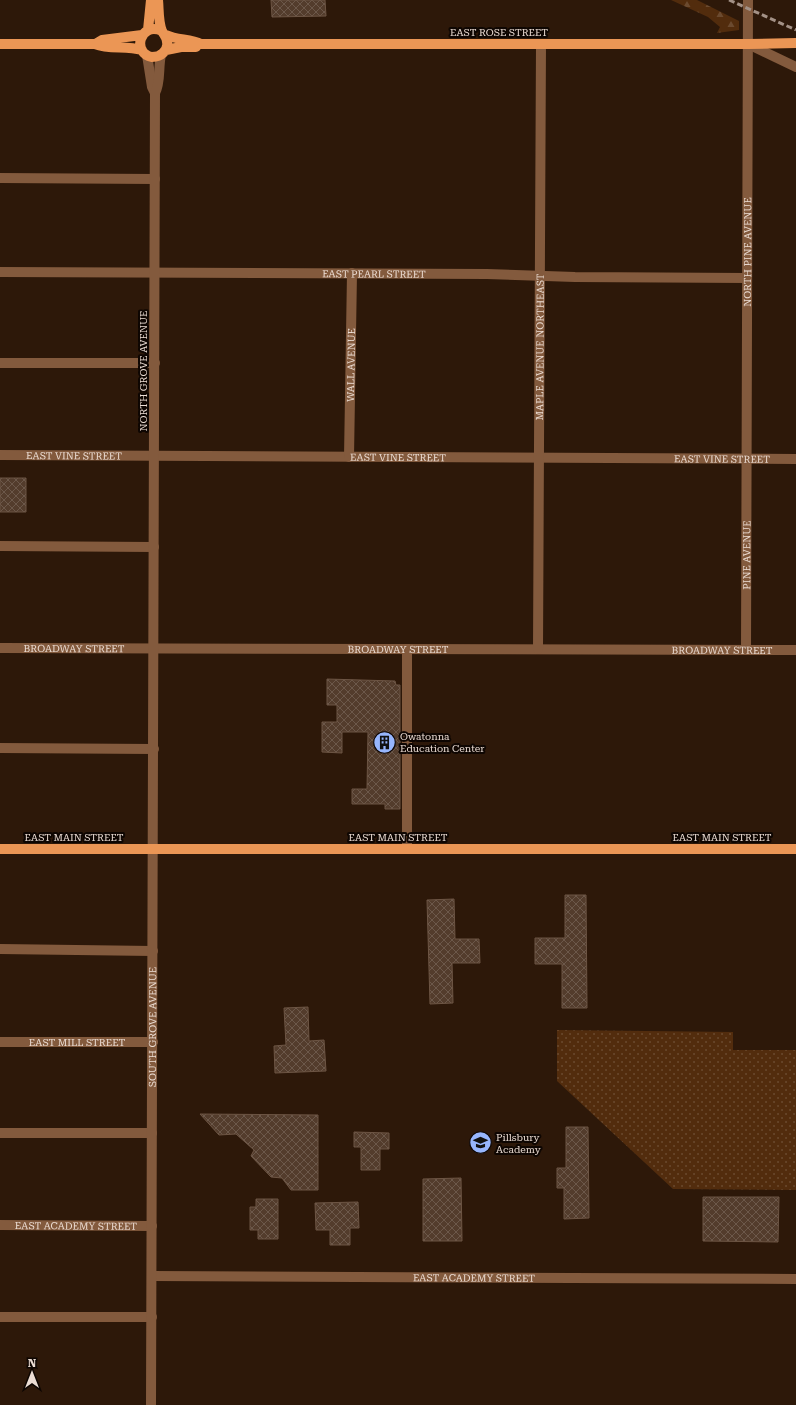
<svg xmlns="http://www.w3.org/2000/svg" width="796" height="1405" font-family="'Roboto Serif',serif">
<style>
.grass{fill:url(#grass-dots)}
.forest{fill:url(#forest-firs)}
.building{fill:url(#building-cross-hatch);stroke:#6d5544}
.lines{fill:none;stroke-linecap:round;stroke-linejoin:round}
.minor{stroke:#835a3d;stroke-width:10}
.major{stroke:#eb9655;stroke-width:10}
.rail{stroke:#a39186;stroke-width:3;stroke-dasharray:6 3;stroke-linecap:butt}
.labels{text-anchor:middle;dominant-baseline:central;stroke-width:4;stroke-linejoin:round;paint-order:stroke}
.street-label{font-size:10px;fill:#ecddd4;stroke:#0e0602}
.poi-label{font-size:10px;fill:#ecddd4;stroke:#0e0602;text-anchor:start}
</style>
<defs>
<pattern id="grass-dots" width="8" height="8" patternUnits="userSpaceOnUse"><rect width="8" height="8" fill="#522c0d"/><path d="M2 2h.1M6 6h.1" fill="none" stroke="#6b4a2f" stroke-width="1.8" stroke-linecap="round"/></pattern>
<pattern id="forest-firs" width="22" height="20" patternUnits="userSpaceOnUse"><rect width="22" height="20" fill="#522c0d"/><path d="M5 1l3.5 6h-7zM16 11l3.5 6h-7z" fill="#6b4a2f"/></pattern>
<pattern id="building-cross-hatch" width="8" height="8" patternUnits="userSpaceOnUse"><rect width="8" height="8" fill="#533c2c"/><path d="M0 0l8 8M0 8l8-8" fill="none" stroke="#6c584a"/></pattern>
</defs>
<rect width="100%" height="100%" fill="#2d1809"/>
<path class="grass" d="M557 1030 733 1032V1050H796V1190L673 1189 557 1081Z"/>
<path class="forest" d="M671 0H697L739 21V30L717 33 720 27 708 17Z"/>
<path class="building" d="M271 0H325L326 16 272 17Z
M0 478H26V512H0Z
M327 679 395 681 396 685H400V809H385V804H352V789H367L368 732H342V753L322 752V722H337V705H327Z
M565 895H586L587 1008H562V964H535V938H565Z
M454 899 455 939H479L480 963H452L453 1003 430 1004 427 900Z
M308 1007 309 1041 324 1040 326 1071 275 1073 274 1046 286 1045 284 1008Z
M200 1114 318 1115V1190H291L282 1178 271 1177 251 1156 254 1150 236 1134 219 1135Z
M566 1127H588L589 1218 564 1219V1188H557V1168H566Z
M354 1132 389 1133V1149H380V1170H361V1147H354Z
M461 1178 462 1241H423V1179Z
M703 1197H779L778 1242 703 1241Z
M256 1199H278V1239H258V1230H250V1207H256Z
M358 1202 359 1228H350V1245H330V1230H316L315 1203Z"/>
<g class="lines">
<g class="minor">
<path d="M748 44 796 67"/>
<path d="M147 55 152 87 155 93"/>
<path d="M0 178 155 179"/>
<path id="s1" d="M0 272 487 274 575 277 747 278"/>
<path d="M0 363H155"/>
<path id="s2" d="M0 455 796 459"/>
<path id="s3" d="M349 457 352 273"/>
<path d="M0 546 154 547"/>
<path id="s4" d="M0 648 796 650"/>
<path d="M407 649V849"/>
<path id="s5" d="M538 649 541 44"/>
<path id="s6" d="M746 650 748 0"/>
<path d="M0 748 154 749"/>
<path d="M0 949 153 951"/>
<path id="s7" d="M0 1042H153"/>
<path d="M0 1133H152"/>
<path id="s8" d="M0 1225 152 1226"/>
<path id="s9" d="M152 1276 796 1279"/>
<path d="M0 1317H152"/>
<path id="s10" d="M151 1405 155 93C161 82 158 67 161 55"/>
</g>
<path class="major" d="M158 0C159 9 158 22 162 31 164 35 167 37 167 42 168 46 166 50 163 53 160 56 156 57 152 57 132 54 139 21 162 31
M148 30 151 0
M166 35C177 40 190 39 201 44H748L796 43
M97 43 102 40 142 35
M0 44H95C110 50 126 45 142 50
M166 50 181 47H196
M0 849H796"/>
<path class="rail" d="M729 0 796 30"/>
</g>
<defs>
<symbol id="building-disc" viewBox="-11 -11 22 22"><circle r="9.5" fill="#97b6fd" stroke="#0e0602"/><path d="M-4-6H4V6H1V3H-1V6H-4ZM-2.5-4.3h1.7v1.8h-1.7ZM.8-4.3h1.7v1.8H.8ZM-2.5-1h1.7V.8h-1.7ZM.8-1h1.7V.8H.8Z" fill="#111"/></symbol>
<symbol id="school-disc" viewBox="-11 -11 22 22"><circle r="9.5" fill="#97b6fd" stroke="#0e0602"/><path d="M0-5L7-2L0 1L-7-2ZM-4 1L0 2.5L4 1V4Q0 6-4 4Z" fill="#111"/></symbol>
</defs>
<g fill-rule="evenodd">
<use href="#building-disc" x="372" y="730" width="25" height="25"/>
<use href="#school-disc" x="468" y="1130" width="25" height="25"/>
</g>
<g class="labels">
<g class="street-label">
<text x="499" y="32">EAST ROSE STREET</text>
<text stroke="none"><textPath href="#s6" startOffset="398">NORTH PINE AVENUE</textPath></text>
<text stroke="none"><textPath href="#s1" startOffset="374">EAST PEARL STREET</textPath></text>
<text stroke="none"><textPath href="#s5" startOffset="302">MAPLE AVENUE NORTHEAST</textPath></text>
<text stroke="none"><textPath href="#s3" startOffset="92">WALL AVENUE</textPath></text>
<text transform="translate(143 371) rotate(-90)">NORTH GROVE AVENUE</text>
<text stroke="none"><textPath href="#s2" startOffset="74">EAST VINE STREET</textPath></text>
<text stroke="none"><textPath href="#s2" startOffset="398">EAST VINE STREET</textPath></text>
<text stroke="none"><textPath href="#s2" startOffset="722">EAST VINE STREET</textPath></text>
<text stroke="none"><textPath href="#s6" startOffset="95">PINE AVENUE</textPath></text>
<text stroke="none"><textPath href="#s4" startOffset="74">BROADWAY STREET</textPath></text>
<text stroke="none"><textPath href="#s4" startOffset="398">BROADWAY STREET</textPath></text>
<text stroke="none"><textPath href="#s4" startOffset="722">BROADWAY STREET</textPath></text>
<text x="74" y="837">EAST MAIN STREET</text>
<text x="398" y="837">EAST MAIN STREET</text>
<text x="722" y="837">EAST MAIN STREET</text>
<text stroke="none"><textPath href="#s10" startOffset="378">SOUTH GROVE AVENUE</textPath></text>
<text stroke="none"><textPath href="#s7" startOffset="77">EAST MILL STREET</textPath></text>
<text stroke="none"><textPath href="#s8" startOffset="76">EAST ACADEMY STREET</textPath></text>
<text stroke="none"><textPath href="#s9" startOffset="322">EAST ACADEMY STREET</textPath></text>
</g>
<g class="poi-label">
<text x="400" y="736">Owatonna<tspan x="400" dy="12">Education Center</tspan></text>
<text x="496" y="1137">Pillsbury<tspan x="496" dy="12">Academy</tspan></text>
</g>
</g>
<g transform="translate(32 1373)" stroke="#0e0602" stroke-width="3" paint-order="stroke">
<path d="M0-3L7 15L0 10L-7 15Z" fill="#ecddd4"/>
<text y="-6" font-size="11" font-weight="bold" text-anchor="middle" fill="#ecddd4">N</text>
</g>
</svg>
